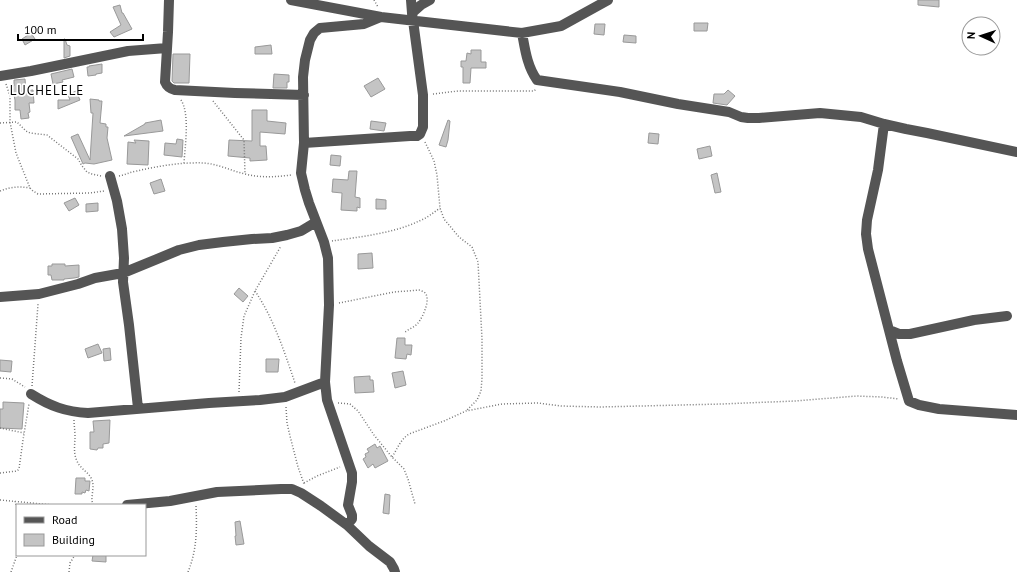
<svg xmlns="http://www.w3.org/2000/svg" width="1017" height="572" font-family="'PT Sans',sans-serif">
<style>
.building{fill:#c4c4c4;stroke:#999}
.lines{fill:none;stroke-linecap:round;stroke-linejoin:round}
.path{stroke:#777;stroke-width:1.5;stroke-dasharray:1 2;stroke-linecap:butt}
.minor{stroke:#555;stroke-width:10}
.labels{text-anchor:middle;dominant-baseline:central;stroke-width:3.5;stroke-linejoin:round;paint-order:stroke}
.quarter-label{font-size:13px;letter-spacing:1px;fill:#000;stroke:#fff}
</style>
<rect width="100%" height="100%" fill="#fff"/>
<path class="building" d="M918 0H939V7L918 5Z
M120 5 122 13H123L132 29 114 37 110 32 121 25 113 7Z
M694 23H708L707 31H694Z
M595 24H605L604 35 594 34Z
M31 33 35 39 25 45 22 39Z
M624 35 636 36V43L623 42Z
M64 39H65L67 45 70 46V56L64 58Z
M271 45 272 54H255V47Z
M471 50H481V62H486V68H471L470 83H463V67H461V61H466L467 53 471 54Z
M173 54H190L189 83H174L172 81Z
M102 64V73L96 74V75L88 76 87 67H89V66Z
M72 69 74 77 62 80 63 82 53 84 51 74Z
M274 74 289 75V82H287V88H273Z
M378 78 385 89 371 97 364 86Z
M25 79 26 91 33 90 34 103H29L30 112 28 113 29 118 21 119 20 110H15V100L12 86H14V80Z
M728 90 735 96 727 105 713 103 714 94H724Z
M76 91 80 100 58 109V100H70L68 95Z
M90 99 99 100V101H102L100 123 106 124V127H108L107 138 112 160 94 164 85 163 83 164 71 137 78 134 90 160 93 113H91Z
M252 110H267V121L286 123 285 134 260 132V146H266L267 160 250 161V158L228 156 229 140 252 141Z
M161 120 163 131 124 136 145 124V123Z
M448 120 450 121 448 140 446 147 439 145Z
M371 121 386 123 384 131 370 129Z
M649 133 659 134 658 144 648 143Z
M177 139 183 140 182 157 164 155 165 143 176 144Z
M134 140 149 141 148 165 127 164 128 142 136 143Z
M710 146 712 156 699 159 697 149Z
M331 155 341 156 340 166 330 165Z
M349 171H357L355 197 360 198V208L357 207V211L341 210 342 193 332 192 333 179 348 180Z
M717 173 721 192 715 193 711 175Z
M161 179 165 191 154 194 150 183Z
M75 198 79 205 69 211 64 203Z
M376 199 386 200V209H376Z
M98 203V211L86 212V204Z
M372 253 373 268 358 269V254Z
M52 264H65V266L79 265V277L74 278 64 279V280H52L51 275H48V266H52Z
M239 288 248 296 243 302 234 294Z
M397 338H405V345H412L411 355 407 354 406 359 395 358Z
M98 344 102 353 88 358 85 349Z
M110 348 111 360 104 361 103 349Z
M266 359H279L278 372H266Z
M0 360 12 361 11 372 0 371Z
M403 371 406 385 395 388 392 373Z
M370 376V380H373L374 392 355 393 354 377Z
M3 402 24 403 22 429 0 428V409H3Z
M110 420 109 443 103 444V448H98L97 450 90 449V432H94L93 421Z
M375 444 377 448 380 446 388 461 375 468 373 464 368 468 363 459 366 457 365 454 369 452 367 449Z
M76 478H85V481H90L89 491 86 490 85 493 82 492V494H75Z
M385 494 390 495 389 514 383 513Z
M240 521 244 544 236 545 235 536H236L235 522Z
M93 555H106V562L92 561Z"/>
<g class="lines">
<path class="path" d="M374 0 378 7
M6 84 10 96V122L16 153 30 188 33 191 38 194 90 193 104 191
M433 94 458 91H534L536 89
M181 100C190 114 185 146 184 163
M213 101 244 140 245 174
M0 123 17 122 26 131 30 133 47 135 78 159 82 166 87 172 92 174 101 176
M425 142 434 161 437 175 440 208 444 219 459 237 472 247 478 262 482 339V378L481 391 477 400 466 411
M119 176C125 175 130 172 137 171 158 166 182 162 204 163 218 164 232 171 245 174 261 178 276 177 291 175
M0 191C10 187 19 186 30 188
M332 241C359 237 395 233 419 221 427 218 433 213 440 208
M255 291C274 319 284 351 295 383
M339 303 394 292 419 290C421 291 424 291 425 293 431 299 423 317 418 323 415 327 409 329 405 332
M0 378 12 379 25 387
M32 386 38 304
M239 392 241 338 244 316 255 291 281 246
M338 403 350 404 358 411 374 435 392 457 404 469 408 479 415 504
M286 407 287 423 290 436 298 467 304 484
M74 420C74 425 75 430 75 436 75 444 73 453 77 461 80 469 89 472 92 480 95 488 90 497 93 505
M0 428 24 433
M392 457C398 448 400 440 409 434L444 421 466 411 502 404 538 403 561 406 600 407 722 404 795 401 857 396 882 397 899 399
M0 473 17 471 19 469 23 440 29 404
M304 483 317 476 340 467
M0 500 53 505
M15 501 17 508
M11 572 17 555
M69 572 70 563 75 555
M188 572C197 550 197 529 196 506"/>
<path class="minor" d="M169 0 168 32 165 82C167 87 170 89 175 90L235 93 304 95
M291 0 381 17 522 33 561 26 608 0
M412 13 421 5 430 0
M522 33C525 49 527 66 537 80L620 92 678 104 729 112 741 117 748 118H759L820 113 861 117 884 124 906 129 927 133 1017 152
M0 76 31 71 128 51 167 48
M884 124 878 170 867 220 866 234 868 249 897 361 909 401 919 405 939 409 1017 415
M304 143 410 136H417L420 134 423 127V95L412 13 411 0
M110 176 117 201 122 229 124 258 123 282 129 325 138 408
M0 297 39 294 78 284 95 278 123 273 179 250 199 245 223 242 252 239 272 238 287 235 301 231 316 222
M889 330 899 334H910L974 320 1007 316
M31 394C50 406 66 412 88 413L209 403 260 400 285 397 325 382
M127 505 170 501 217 492 281 489H292L301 493 321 506 347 525 369 546 390 562 394 569 395 572
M347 525 352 519V515L348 505 352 482V473L327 400 325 382 329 305 328 258 324 242 309 203 305 190 301 173 304 143 303 77 305 60 310 40 314 33 320 28 364 24 381 17"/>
</g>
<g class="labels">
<g class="quarter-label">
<text x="47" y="90">LUCHELELE</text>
</g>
</g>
<rect x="16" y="504" width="130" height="52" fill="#ffffff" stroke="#999999"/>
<rect x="24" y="517" width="20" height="6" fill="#555555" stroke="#999999"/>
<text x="52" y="524" font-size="12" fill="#000000">Road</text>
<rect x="24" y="534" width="20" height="12" fill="#c4c4c4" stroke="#999999"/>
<text x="52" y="544" font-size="12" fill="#000000">Building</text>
<g transform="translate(981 36) rotate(273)"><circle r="19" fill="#ffffff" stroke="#999999"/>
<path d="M0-3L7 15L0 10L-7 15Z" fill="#000000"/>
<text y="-6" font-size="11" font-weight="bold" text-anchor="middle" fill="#000000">N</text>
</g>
<path d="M18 34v6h125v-6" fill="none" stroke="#000000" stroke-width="2"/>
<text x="24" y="34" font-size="12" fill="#000000" stroke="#ffffff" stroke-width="3" paint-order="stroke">100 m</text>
</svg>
